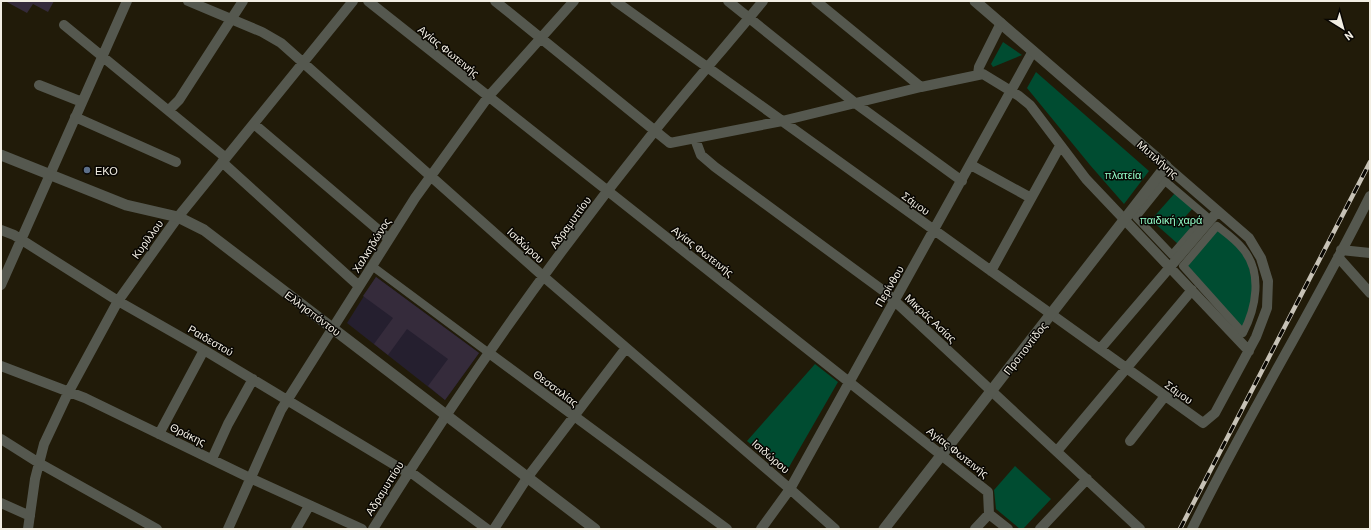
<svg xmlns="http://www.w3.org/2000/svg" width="1371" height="530" font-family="Barlow,sans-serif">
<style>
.education{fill:#251f2f}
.green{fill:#004c31}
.building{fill:#352b3b}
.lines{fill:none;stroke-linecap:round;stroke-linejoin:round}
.pedestrian{stroke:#55584f;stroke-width:8}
.minor{stroke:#55584f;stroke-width:10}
.tertiary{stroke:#55584f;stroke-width:11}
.rail-casing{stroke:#c7c2b6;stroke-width:4.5}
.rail{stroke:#080602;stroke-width:3;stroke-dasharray:9;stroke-linecap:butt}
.service-dot{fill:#5c6f8a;stroke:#080602;stroke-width:1.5}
.labels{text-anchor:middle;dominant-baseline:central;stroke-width:3;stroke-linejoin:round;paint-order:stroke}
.street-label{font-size:11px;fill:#f2eee3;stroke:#080602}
.poi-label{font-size:11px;fill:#f2eee3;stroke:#080602;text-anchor:start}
.park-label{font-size:11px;fill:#93fdc9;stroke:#080602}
</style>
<rect width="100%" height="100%" fill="#211b09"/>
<path class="education" d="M376 277 479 353 445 400 347 323Z"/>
<path class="green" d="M1003 42 1022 55 993 67 991 64Z
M1036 72 1149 171 1124 204 1090 165 1027 88Z
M1175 193 1193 208 1185 217 1194 226 1178 244 1151 220Z
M1217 229 1238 247 1248 262 1254 290 1243 330 1185 266Z
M815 364 838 382 785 474 747 441Z
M1015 466 1051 499 1023 529H1020L996 509 994 490Z"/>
<path class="building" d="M5 1H54L48 12 33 4 27 13Z
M376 277 479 353 445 400 428 386 448 359 407 329 388 355 374 344 393 318 363 296Z"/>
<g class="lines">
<path class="pedestrian" d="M1165 181 1206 216 1172 255 1136 217Z
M1217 226C1226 233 1236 240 1243 249 1263 273 1256 308 1243 333L1183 266Z
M372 266 489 353"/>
<path class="minor" d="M188 1 262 32 281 43 544 277 790 489 835 529
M368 1 988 492 989 514 1008 529
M495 1 670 143 782 121 921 87 983 74 1019 96 1030 105 1086 179 1249 351
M615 1 1203 423 1215 413 1256 337 1267 308 1268 281 1261 258 1249 238 1166 166
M728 1 855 103 962 181
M816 1 921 87
M64 25 226 158
M978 74 979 67 1001 23
M39 85 82 102
M169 110 179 100 243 1
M75 117 176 162
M254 124 389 239
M695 139 701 155 715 167 885 292 1140 529
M222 162 359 286
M971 165 1031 198
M1 230 14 235 118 301 204 350 408 473
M1341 250 1370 253
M1338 257 1370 293
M991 271 1060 146
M1 285 127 1
M1100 349 1218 211
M489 353 727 529
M1 366 85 398 250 478 362 529
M159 434 204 350
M1 439 39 463 157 529
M1130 441 1165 396
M1057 451 1192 290
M212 459 228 424 253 379
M409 471 487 529
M1 503 30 516
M28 529 35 479 44 444 68 393 118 301 178 217 353 1
M228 529 281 410 415 198 488 97 574 1
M296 529 309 506
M373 529C458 392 552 259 653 133 689 88 727 45 763 1
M494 529 527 478 626 348
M761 529 790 489 1033 51
M975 529 989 514
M1040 529 1087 479
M1192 529C1247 416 1314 309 1370 196"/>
<path class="tertiary" d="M1 155 126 205 178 217 204 230 595 529
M884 529 1166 166 975 1"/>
<defs>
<path id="rail" d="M1180 529 1370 162"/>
</defs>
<use href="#rail" class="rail-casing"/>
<use href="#rail" class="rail"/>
</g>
<circle class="service-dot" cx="87" cy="170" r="4"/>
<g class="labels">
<g class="street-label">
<text transform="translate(449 51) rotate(39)">Αγίας Φωτεινής</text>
<text transform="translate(1158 159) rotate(41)">Μυτιλήνης</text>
<text transform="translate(916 203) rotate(36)">Σάμου</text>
<text transform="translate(570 222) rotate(-54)">Αδραμυττίου</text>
<text transform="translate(147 239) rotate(-54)">Κυρίλλου</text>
<text transform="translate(371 245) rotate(-58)">Χαλκηδώνος</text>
<text transform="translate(526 245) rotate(43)">Ισιδώρου</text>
<text transform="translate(703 251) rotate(38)">Αγίας Φωτεινής</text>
<text transform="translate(889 286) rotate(-60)">Περίνθου</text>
<text transform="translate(313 313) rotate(37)">Ελλησπόντου</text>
<text transform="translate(931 318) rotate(43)">Μικράς Ασίας</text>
<text transform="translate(211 340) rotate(30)">Ραιδεστού</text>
<text transform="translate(1025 348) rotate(-52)">Προποντίδος</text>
<text transform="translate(556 388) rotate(37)">Θεσσαλίας</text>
<text transform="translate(1179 392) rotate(36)">Σάμου</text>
<text transform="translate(188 434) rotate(26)">Θράκης</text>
<text transform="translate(958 452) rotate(38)">Αγίας Φωτεινής</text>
<text transform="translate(771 456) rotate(41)">Ισιδώρου</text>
<text transform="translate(384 488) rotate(-58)">Αδραμυττίου</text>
</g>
<g class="poi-label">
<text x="95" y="170">ΕΚΟ</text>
</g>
<g class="park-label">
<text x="1123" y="174">πλατεία</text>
<text x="1171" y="219">παιδική χαρά</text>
</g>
</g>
<rect width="1371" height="530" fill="none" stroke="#f2eee3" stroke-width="4"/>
<g transform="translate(1343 28) rotate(143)" stroke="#080602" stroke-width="3" paint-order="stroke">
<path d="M0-3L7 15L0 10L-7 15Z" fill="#f2eee3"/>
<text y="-6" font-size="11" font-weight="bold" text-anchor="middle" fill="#f2eee3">N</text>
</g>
</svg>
